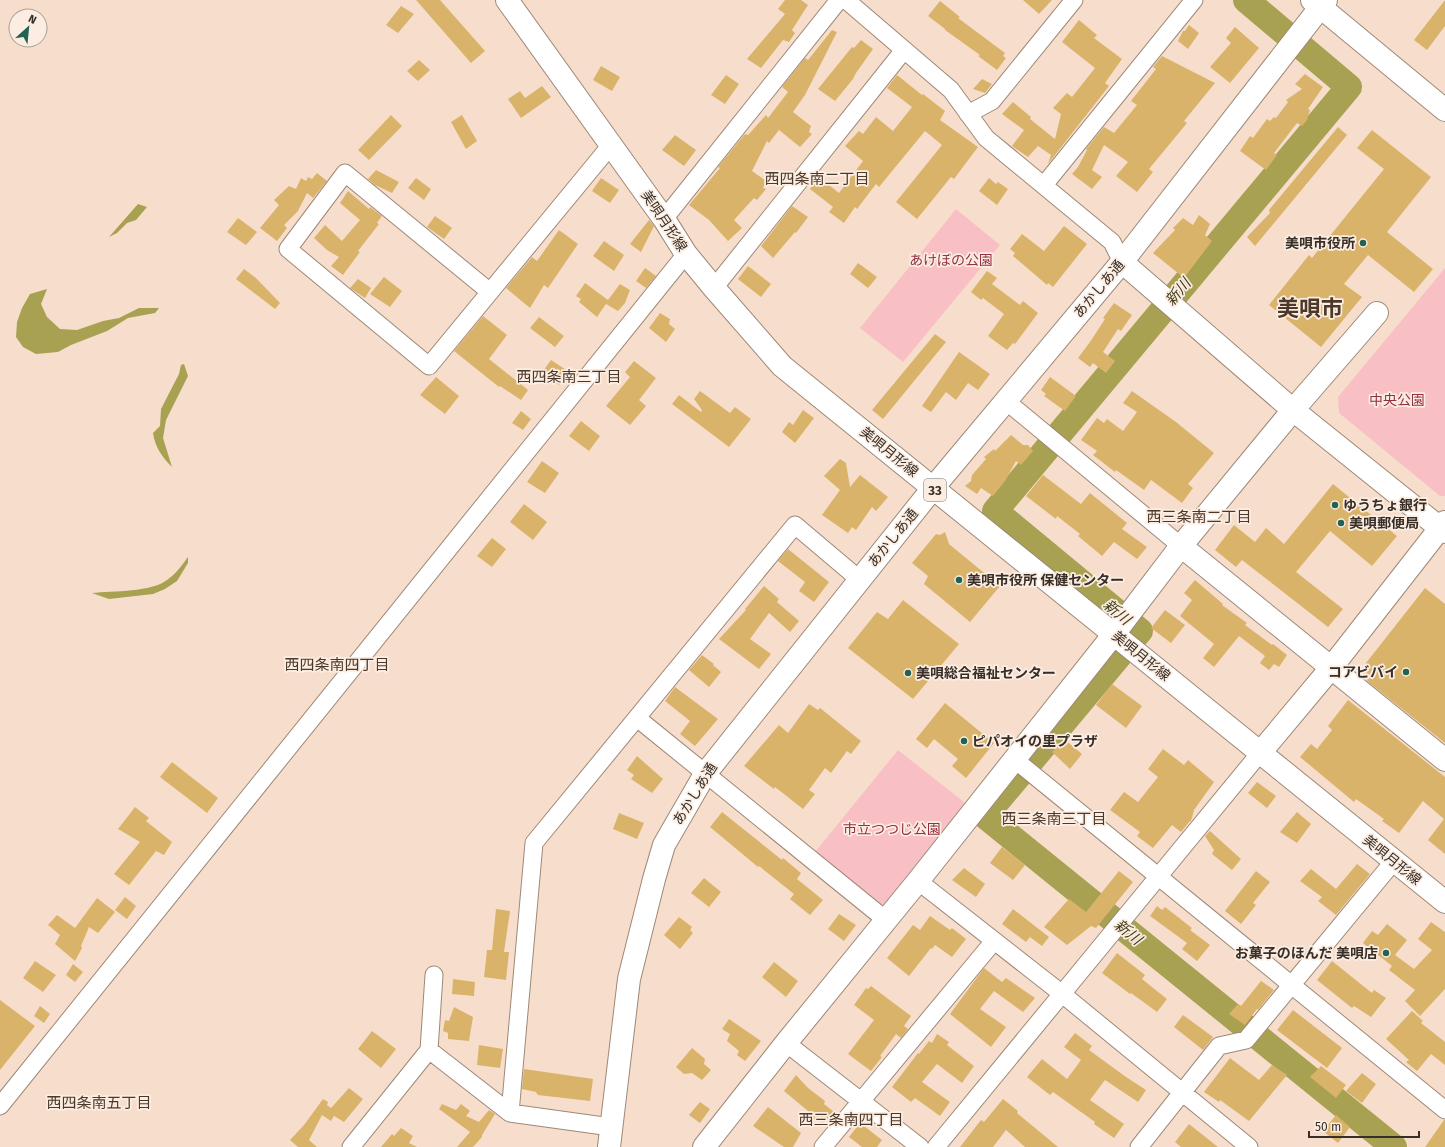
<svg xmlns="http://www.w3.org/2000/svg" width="1445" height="1147" font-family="'Fira Sans','Noto Sans JP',sans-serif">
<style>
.green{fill:#f8c0c4}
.water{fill:#a7a151}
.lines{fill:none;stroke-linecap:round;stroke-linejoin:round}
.river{stroke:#a7a151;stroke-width:26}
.building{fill:#dab36a}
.minor-casing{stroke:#9e8877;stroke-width:19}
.tertiary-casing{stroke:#9e8877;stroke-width:24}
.primary-casing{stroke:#9e8877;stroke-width:24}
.minor{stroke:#fff;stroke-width:17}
.tertiary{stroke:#fff;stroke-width:22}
.primary{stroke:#fff;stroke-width:22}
.poi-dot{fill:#216353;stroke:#fcede2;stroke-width:1.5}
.labels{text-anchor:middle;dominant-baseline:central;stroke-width:3.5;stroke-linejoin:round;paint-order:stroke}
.shield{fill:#fcede2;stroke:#72675f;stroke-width:1}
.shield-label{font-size:13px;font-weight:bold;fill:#372e27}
.street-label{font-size:14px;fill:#372e27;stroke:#fcede2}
.poi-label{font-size:14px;font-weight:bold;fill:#372e27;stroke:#fcede2;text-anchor:start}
.park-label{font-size:14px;fill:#933042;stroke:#fcede2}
.neighbourhood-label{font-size:15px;fill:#4c392a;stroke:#fcede2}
.water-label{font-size:15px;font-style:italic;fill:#3d3a17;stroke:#fcede2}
.town-label{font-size:22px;font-weight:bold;fill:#4c392a;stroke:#fcede2}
</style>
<rect width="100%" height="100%" fill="#f7decc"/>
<path class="green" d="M956 209 1000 245 903 362 860 328Z
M1445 268V496H1440L1339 413 1338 397Z
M898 750 969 806 886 907 815 852Z"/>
<path class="water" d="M138 204 147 207 136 220 127 223 117 233 109 237Z
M47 289 41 304 47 317 60 329 77 330 103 321 119 318 139 308H159L155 313 128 318 107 331 71 345 58 352 36 354 23 347 16 337 17 322 22 308 30 294Z
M184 364 188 376 166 420 163 438 172 467C162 457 155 447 153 433L160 426 161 409 179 374 181 365Z
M188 557V563L177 581 165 589 153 594 109 599 92 593C113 591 152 592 167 580 176 574 182 565 188 557Z"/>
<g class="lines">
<path class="river" d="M1246 0 1349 87 995 511 1140 631 985 816 1394 1147"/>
</g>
<path class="building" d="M416 0H440L485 51 471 63Z
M785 0H801L808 5 792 30 795 33 789 42 783 40 761 68 747 59 785 14 778 9Z
M1023 0H1052L1039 14Z
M1445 0V26L1427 50 1414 40Z
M940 1 960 17 958 18 1005 53 1003 56 1006 58 997 70 978 56 980 55 945 30V29L928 16Z
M401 6 414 14 398 33 386 25Z
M1079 20 1097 35 1094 38 1122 59 1105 83 1109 86 1048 164 1051 155 1038 146 1028 157 1012 146 1024 130 1002 114 1013 102 1031 117 1030 119 1055 139 1061 114 1053 108 1067 93 1072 97 1095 68 1062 42Z
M1189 25 1199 33 1188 49 1178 41 1183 31H1185Z
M1235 27 1259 48 1230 83 1210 67 1231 43 1226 38Z
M832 30 837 32 805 95 793 112 811 126 809 132 812 134 800 147 779 130 769 143 767 141 752 171 766 181 763 188 766 189 757 200 754 198 734 220 742 228 728 241 709 220 689 205 720 168 718 167 745 134 748 135 766 115 768 118 788 92 782 87 805 58 808 60Z
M861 40 873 49 856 73 853 79 835 101 818 89 852 47 854 48Z
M1162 56 1215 83 1184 121 1187 123 1149 169 1153 172 1137 192 1116 176 1128 162 1104 145 1092 170 1102 177 1092 189 1072 174 1078 167 1087 150 1086 149 1104 127 1114 133 1137 105 1131 101 1156 69 1153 67Z
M419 60 430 70 418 81 407 71Z
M601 66 620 77 612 91 593 80Z
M1305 74 1323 87 1308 109 1310 110 1307 120 1302 126 1297 123 1274 153 1277 155 1266 170 1240 151 1250 136 1253 138 1267 119 1270 121 1274 117 1276 118 1288 102 1286 100 1302 89 1295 84Z
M726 75 739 84 725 104 711 95Z
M897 75 922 95 923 94 945 111 940 120 978 147 954 179 951 177 917 219 896 202 942 145 925 131 879 187 876 184 857 209 855 207 844 223 829 212 833 207 810 189 819 177 839 193 863 161 845 146 859 131 863 134 876 117 893 131 912 107 887 88Z
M982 79 992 84 985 93 973 89Z
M542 86 551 97 521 118 508 99 520 91 525 98Z
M391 115 402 126 369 160 358 150Z
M462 115 477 141 466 149 451 122Z
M1338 127 1347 135 1255 246 1247 237 1270 213 1269 210Z
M1372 130 1431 177 1387 232 1433 269 1414 292 1368 255 1344 284 1362 297 1321 347 1269 305 1309 255 1312 258 1384 169 1357 148Z
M675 135 696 150 684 166 662 150Z
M376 170 399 182 392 193 375 185 368 179Z
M317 173 327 181 313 198 307 193 298 211 284 225 287 228 277 241 260 228 279 205 274 200 289 186 296 189 301 178 306 181 308 177 312 179Z
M416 178 431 189 424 200 408 188Z
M601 178 619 190 610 203 592 191Z
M989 178 996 184 998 182 1008 189 997 205 979 191Z
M348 191 369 209 370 207 382 216 377 223 379 224 358 251 360 252 343 275 331 266 339 257 327 250 314 238 325 225 342 241 360 220 340 203Z
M792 206 808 217 796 233 795 232 773 258 761 246Z
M1199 215 1210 224 1205 235 1212 241 1184 278 1153 253 1175 230 1173 228 1183 218 1193 225Z
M435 216 452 228 444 239 427 227Z
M238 218 257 232 246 245 227 232Z
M649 220 654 226 641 252 630 244Z
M1064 226 1087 244 1053 287 1048 283 1047 285 1013 256 1015 253 1010 249 1022 234 1044 251Z
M559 230 578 244 548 288 544 285 530 308 506 288 532 257 537 261Z
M604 241 624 255 614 271 593 256Z
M858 263 877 277 868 288 850 274Z
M748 266 771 284 761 297 738 279Z
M645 268 656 276 646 288 636 281Z
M244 269 256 278 280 303 275 309 236 279Z
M987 271 997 278 992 284 1020 305 1023 301 1038 313 1015 344 1013 343 1007 350 988 336 1004 314 983 298 981 300 971 292Z
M384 277 402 291 390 307 370 294Z
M358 279 371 288 365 298 350 288Z
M585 283 608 300 620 284 630 290 625 303 618 311 606 304 597 317 579 302 581 299 576 296Z
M1114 303 1132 315 1121 331 1118 329 1103 352 1115 361 1106 373 1093 363 1090 367 1078 358 1090 342 1105 319 1103 318Z
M660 313 670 319 669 324 675 329 666 342 649 328Z
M483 316 507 335 489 359 528 390 521 400 500 386 499 387 454 351Z
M539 317 564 336 555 347 530 328Z
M935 334 946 342 883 419 872 410Z
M959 352 990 374 978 390 968 383 956 400 946 392 931 412 922 406Z
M551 360 568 371 559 385 541 374Z
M634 361 656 378 639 400 646 406 630 425 606 406 630 377 625 372Z
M436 377 459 396 445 414 420 395Z
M1050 377 1076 396 1065 411 1044 396 1046 394 1041 390Z
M700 391 730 413 735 407 751 419 729 447 672 404 679 395 701 412 702 410 694 399Z
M1132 391 1176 422 1214 453 1188 484 1193 488 1182 503 1151 480 1144 490 1116 470 1115 472 1093 455 1097 451 1081 440 1097 418 1104 423 1107 419 1123 431 1137 412 1123 403Z
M803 410 814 418 795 443 782 432 789 422 793 425Z
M521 411 531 419 523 430 512 423Z
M581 421 600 436 589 451 569 436Z
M1011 435 1023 445H1028L1033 451 1021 465 1016 461 1005 481 993 496 981 488 977 494 965 486 971 481 972 475 986 459 984 457 994 449 995 451Z
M840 459 846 463 850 487 860 475 888 497 876 511 872 507 856 530 852 527 848 533 822 515 840 490 824 476Z
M542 461 559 473 545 493 527 482Z
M1043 475 1081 504 1090 493 1127 523 1122 529 1147 547 1137 559 1114 542 1102 556 1078 536 1080 534 1057 516 1056 519 1026 496Z
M1333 484 1397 536 1372 566 1330 531 1296 572 1343 609 1328 627 1242 560 1236 567 1215 550 1234 525 1255 542 1266 528 1284 544Z
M524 504 547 522 533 540 510 522Z
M945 532 949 544 1000 586 970 622 924 584 928 576 912 563 936 534 940 535Z
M492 538 506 549 492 567 477 556Z
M788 549 829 582 814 602 799 591 805 582 778 561Z
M1195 580 1223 604 1222 605 1247 623 1245 625 1272 645 1273 644 1287 655 1279 667 1274 664 1269 670 1260 663 1265 656 1239 636 1214 667 1203 658 1214 644 1180 616 1192 600 1184 593Z
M764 586 779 599 777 602 799 621 790 632 769 613 750 639 771 654 759 669 719 639 746 610 745 609Z
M1425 588 1445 604V743L1367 681 1366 663Z
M903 600 959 644 913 699 848 648 877 612 888 619Z
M1165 610 1185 625 1171 643 1151 628Z
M702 655 714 664 713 665 721 672 709 687 689 670Z
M1112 684 1142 706 1126 728 1096 705Z
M675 687 718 719 695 746 680 734 690 721 665 701Z
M1348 700 1445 777V854L1428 840 1444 819 1423 801 1399 833 1382 821 1384 819 1356 799 1354 802 1300 757 1311 744 1317 749 1332 730 1328 726Z
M945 703 994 743 966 778 952 766 958 759 934 739 927 748 916 739Z
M809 704 818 710 820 708 861 741 851 754 847 751 831 773 825 768 809 790 815 794 803 809 775 787 774 789 744 766 779 725 788 733Z
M1064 739 1082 754 1070 769 1052 752Z
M1163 749 1184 765 1188 760 1214 782 1194 810 1191 821H1190L1181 832 1172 825 1153 848 1137 836 1140 832 1110 810 1124 792 1138 802 1158 777 1148 769Z
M637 756 663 779 652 793 631 779 634 775 627 770Z
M172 762 218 798 207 813 160 777Z
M1257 782 1276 796 1267 808 1248 793Z
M135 807 149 818 146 821 172 842 164 855 156 851 129 885 114 874 140 842 118 829Z
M722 812 782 860 783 858 801 873 797 879 823 900 810 915 790 899 794 894 759 866 758 867 710 827Z
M1297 812 1311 824 1297 843 1280 832Z
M619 813 644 823 637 839 613 829Z
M1210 831 1241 859 1232 870 1212 854 1214 850 1205 836Z
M1002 847 1025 865 1013 880 990 863Z
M1357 864 1370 874 1336 915 1318 901 1322 897 1300 881 1311 869 1336 889Z
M964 868 985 884 976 897 952 880Z
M1119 871 1133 882 1096 928 1091 926 1067 945 1044 927 1069 899 1086 912Z
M1256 871 1270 882 1253 903 1256 905 1241 924 1225 911Z
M704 878 721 892 709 907 691 893Z
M125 897 136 906 127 919 115 910Z
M97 898 115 912 98 933 89 927 81 946 82 948 75 961 55 944 60 935 48 925 57 915 75 928Z
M1157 906 1162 910 1165 907 1192 928 1190 930 1210 945 1197 961 1182 949 1187 943 1150 916Z
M496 909 510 911 504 952H509L506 980 484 977 487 950H492Z
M1013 909 1049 937 1042 946 1030 937 1026 942 1002 924Z
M839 914 856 925 844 941 828 929Z
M930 916 950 930 952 928 966 939 952 957 935 945 932 949 931 948 909 976 887 958 913 925 920 930Z
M679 917 692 927 690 930 693 933 680 949 664 935Z
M1431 922 1445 932V989L1420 1016 1405 1001 1415 990 1389 970 1392 966 1363 943 1372 931 1378 935 1387 924 1407 940 1395 955 1414 969 1432 950 1418 939Z
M1117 953 1145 975 1142 979 1167 999 1157 1012 1131 993 1130 994 1102 973Z
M35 961 56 975 43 992 23 978Z
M1332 961 1372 993 1374 990 1386 998 1371 1017 1354 1006 1352 1008 1317 980Z
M774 962 798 981 786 997 762 977Z
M73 964 83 972 75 982 66 975Z
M984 968 1002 982 1006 978 1035 998 1023 1012 994 991 980 1009 1006 1027 991 1047 950 1014Z
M453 979 475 982 474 996 452 994Z
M1261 981 1274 990 1258 1010 1257 1009 1245 1025 1229 1014 1238 1004 1241 1006Z
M871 986 911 1016 904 1026 908 1029 901 1038 896 1034 880 1056 882 1057 871 1071 848 1054 874 1020 854 1005 866 988 868 989Z
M0 1000 35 1026 0 1070Z
M40 1006 50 1014 44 1023 34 1016Z
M454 1007 473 1017 469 1041 448 1039V1033L443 1031 445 1020 449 1021Z
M1293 1010 1342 1048 1327 1068 1277 1030Z
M1412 1011 1423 1021 1421 1023 1445 1042V1065L1431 1054 1417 1071 1406 1062 1409 1060 1386 1039Z
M1183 1015 1213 1037 1203 1050 1174 1027Z
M729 1019 761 1041 745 1061 737 1055 739 1051 727 1041 730 1034 722 1029Z
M372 1031 396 1049 381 1068 358 1049Z
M1075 1033 1092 1046 1089 1050 1126 1077 1146 1090 1138 1102 1105 1080 1090 1100 1124 1124 1114 1138 1094 1124 1095 1122 1053 1092 1050 1095 1027 1077 1042 1059 1067 1079 1081 1060 1064 1047Z
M937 1034 949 1042 947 1045 974 1066 962 1083 937 1064 922 1082 950 1102 940 1116 915 1098 911 1102 892 1087 918 1053 919 1054 929 1041 932 1043Z
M479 1045 503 1049 500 1068 477 1065Z
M692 1048 705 1059 704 1064 711 1070 702 1080 692 1073 684 1074 676 1067Z
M1230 1058 1259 1080 1272 1065 1287 1075 1249 1121 1220 1100 1219 1102 1204 1092Z
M1321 1066 1346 1085 1336 1098 1310 1077Z
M524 1069 593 1079 590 1101 538 1095 536 1092 522 1089Z
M1362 1073 1376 1084 1362 1103 1346 1091Z
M796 1075 808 1088 825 1101 824 1104 834 1112 823 1124 805 1115 808 1111 784 1091Z
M349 1088 363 1099 344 1122 334 1116 331 1121 322 1115 309 1140 317 1147H298L290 1140 304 1125 323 1099 328 1102 327 1105 331 1108Z
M1003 1099 1018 1111 1017 1113 1058 1147H1025L1006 1130 993 1147H960L981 1120 984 1122Z
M700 1102 710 1109 700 1123 689 1115Z
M442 1104 456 1110 461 1104 470 1111 466 1116 479 1122 489 1110 495 1114 482 1135V1137L473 1147H457L470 1132 439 1109Z
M768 1107 801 1133 793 1147H784L753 1126Z
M1336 1115 1350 1127 1338 1143 1323 1131Z
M1444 1120H1445V1147H1425Z
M860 1123 882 1140 877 1147H862L849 1137Z
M1189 1124 1218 1147H1181L1175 1142Z
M401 1128 413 1136 409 1143 417 1147H381L392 1134 394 1136Z"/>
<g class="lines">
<defs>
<path id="minor" d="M846 0 951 90 986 138 1112 242 1122 262
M968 114 992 101 1074 0
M1044 185 1194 0
M664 219 839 0
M714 288 904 50
M490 292 345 173 288 249 429 366 611 145
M1006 401 1181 546
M637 718 886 920
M1014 759 1445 1110
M918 881 1061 993 1249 1147
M434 975 429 1050 510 1113
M786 1043 920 1147
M0 1106 686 254
M611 1127 510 1113 534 843 795 525 860 580
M351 1147 429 1050
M823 1147 994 941
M936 1147C1043 1015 1153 885 1260 753
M1139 1147 1219 1046 1246 1040 1394 861"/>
<path id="tertiary" d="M1312 0 1445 110
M1122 262 1293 410 1445 532
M1181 546 1445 760
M1260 753 1331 668 1445 522
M609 1147 629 979 654 879 664 845 705 774 933 488 1122 262 1326 0
M704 1147 786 1043 918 881 1114 634 1181 546 1293 410 1377 313"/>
<path id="primary" d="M507 0 664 219 686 254 714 288 782 366 1445 902"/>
</defs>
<use href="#minor" class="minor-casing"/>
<use href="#tertiary" class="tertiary-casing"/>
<use href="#primary" class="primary-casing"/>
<use href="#minor" class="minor"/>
<use href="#tertiary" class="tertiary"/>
<use href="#primary" class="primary"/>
</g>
<g class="poi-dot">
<circle cx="1363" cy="243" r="4"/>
<circle cx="1335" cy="505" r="4"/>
<circle cx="1341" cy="523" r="4"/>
<circle cx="959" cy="580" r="4"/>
<circle cx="1406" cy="672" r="4"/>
<circle cx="908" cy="673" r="4"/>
<circle cx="964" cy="741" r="4"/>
<circle cx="1386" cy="953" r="4"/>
</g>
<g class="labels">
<rect class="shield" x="924" y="479" width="22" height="22" rx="3"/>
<g class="shield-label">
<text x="935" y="490">33</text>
</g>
<g class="street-label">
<text transform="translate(664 221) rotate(56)">美唄月形線</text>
<text transform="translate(1099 289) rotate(-50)">あかしあ通</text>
<text transform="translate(889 452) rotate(39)">美唄月形線</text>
<text transform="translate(893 538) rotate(-51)">あかしあ通</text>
<text transform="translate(1141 656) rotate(39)">美唄月形線</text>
<text transform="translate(695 794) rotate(-58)">あかしあ通</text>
<text transform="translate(1392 860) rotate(39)">美唄月形線</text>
</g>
<g class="poi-label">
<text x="1355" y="243" text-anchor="end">美唄市役所</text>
<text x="1343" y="505">ゆうちょ銀行</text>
<text x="1349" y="523">美唄郵便局</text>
<text x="967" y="580">美唄市役所 保健センター</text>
<text x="1398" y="672" text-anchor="end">コアビバイ</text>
<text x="916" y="673">美唄総合福祉センター</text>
<text x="972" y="741">ピパオイの里プラザ</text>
<text x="1378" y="953" text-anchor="end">お菓子のほんだ 美唄店</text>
</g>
<g class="park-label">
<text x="951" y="260">あけぼの公園</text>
<text x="1397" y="400">中央公園</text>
<text x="892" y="829">市立つつじ公園</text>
</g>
<g class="neighbourhood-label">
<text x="817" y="179">西四条南二丁目</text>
<text x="569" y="377">西四条南三丁目</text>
<text x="1199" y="517">西三条南二丁目</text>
<text x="337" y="665">西四条南四丁目</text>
<text x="1054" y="819">西三条南三丁目</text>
<text x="99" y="1103">西四条南五丁目</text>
<text x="851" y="1120">西三条南四丁目</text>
</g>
<g class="water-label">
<text transform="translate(1178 292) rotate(-50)">新川</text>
<text transform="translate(1117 612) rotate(39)">新川</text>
<text transform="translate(1128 932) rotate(39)">新川</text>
</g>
<g class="town-label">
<text x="1310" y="308">美唄市</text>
</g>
</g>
<g transform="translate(28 28) rotate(27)"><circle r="19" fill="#fcede2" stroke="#ada197"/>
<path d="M0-3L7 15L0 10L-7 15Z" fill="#216353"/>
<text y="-6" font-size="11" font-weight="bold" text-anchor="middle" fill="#372e27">N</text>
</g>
<path d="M1309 1131v6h110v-6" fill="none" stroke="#372e27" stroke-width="2"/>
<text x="1315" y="1131" font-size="12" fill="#372e27" stroke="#fcede2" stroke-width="3" paint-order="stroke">50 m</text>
</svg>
